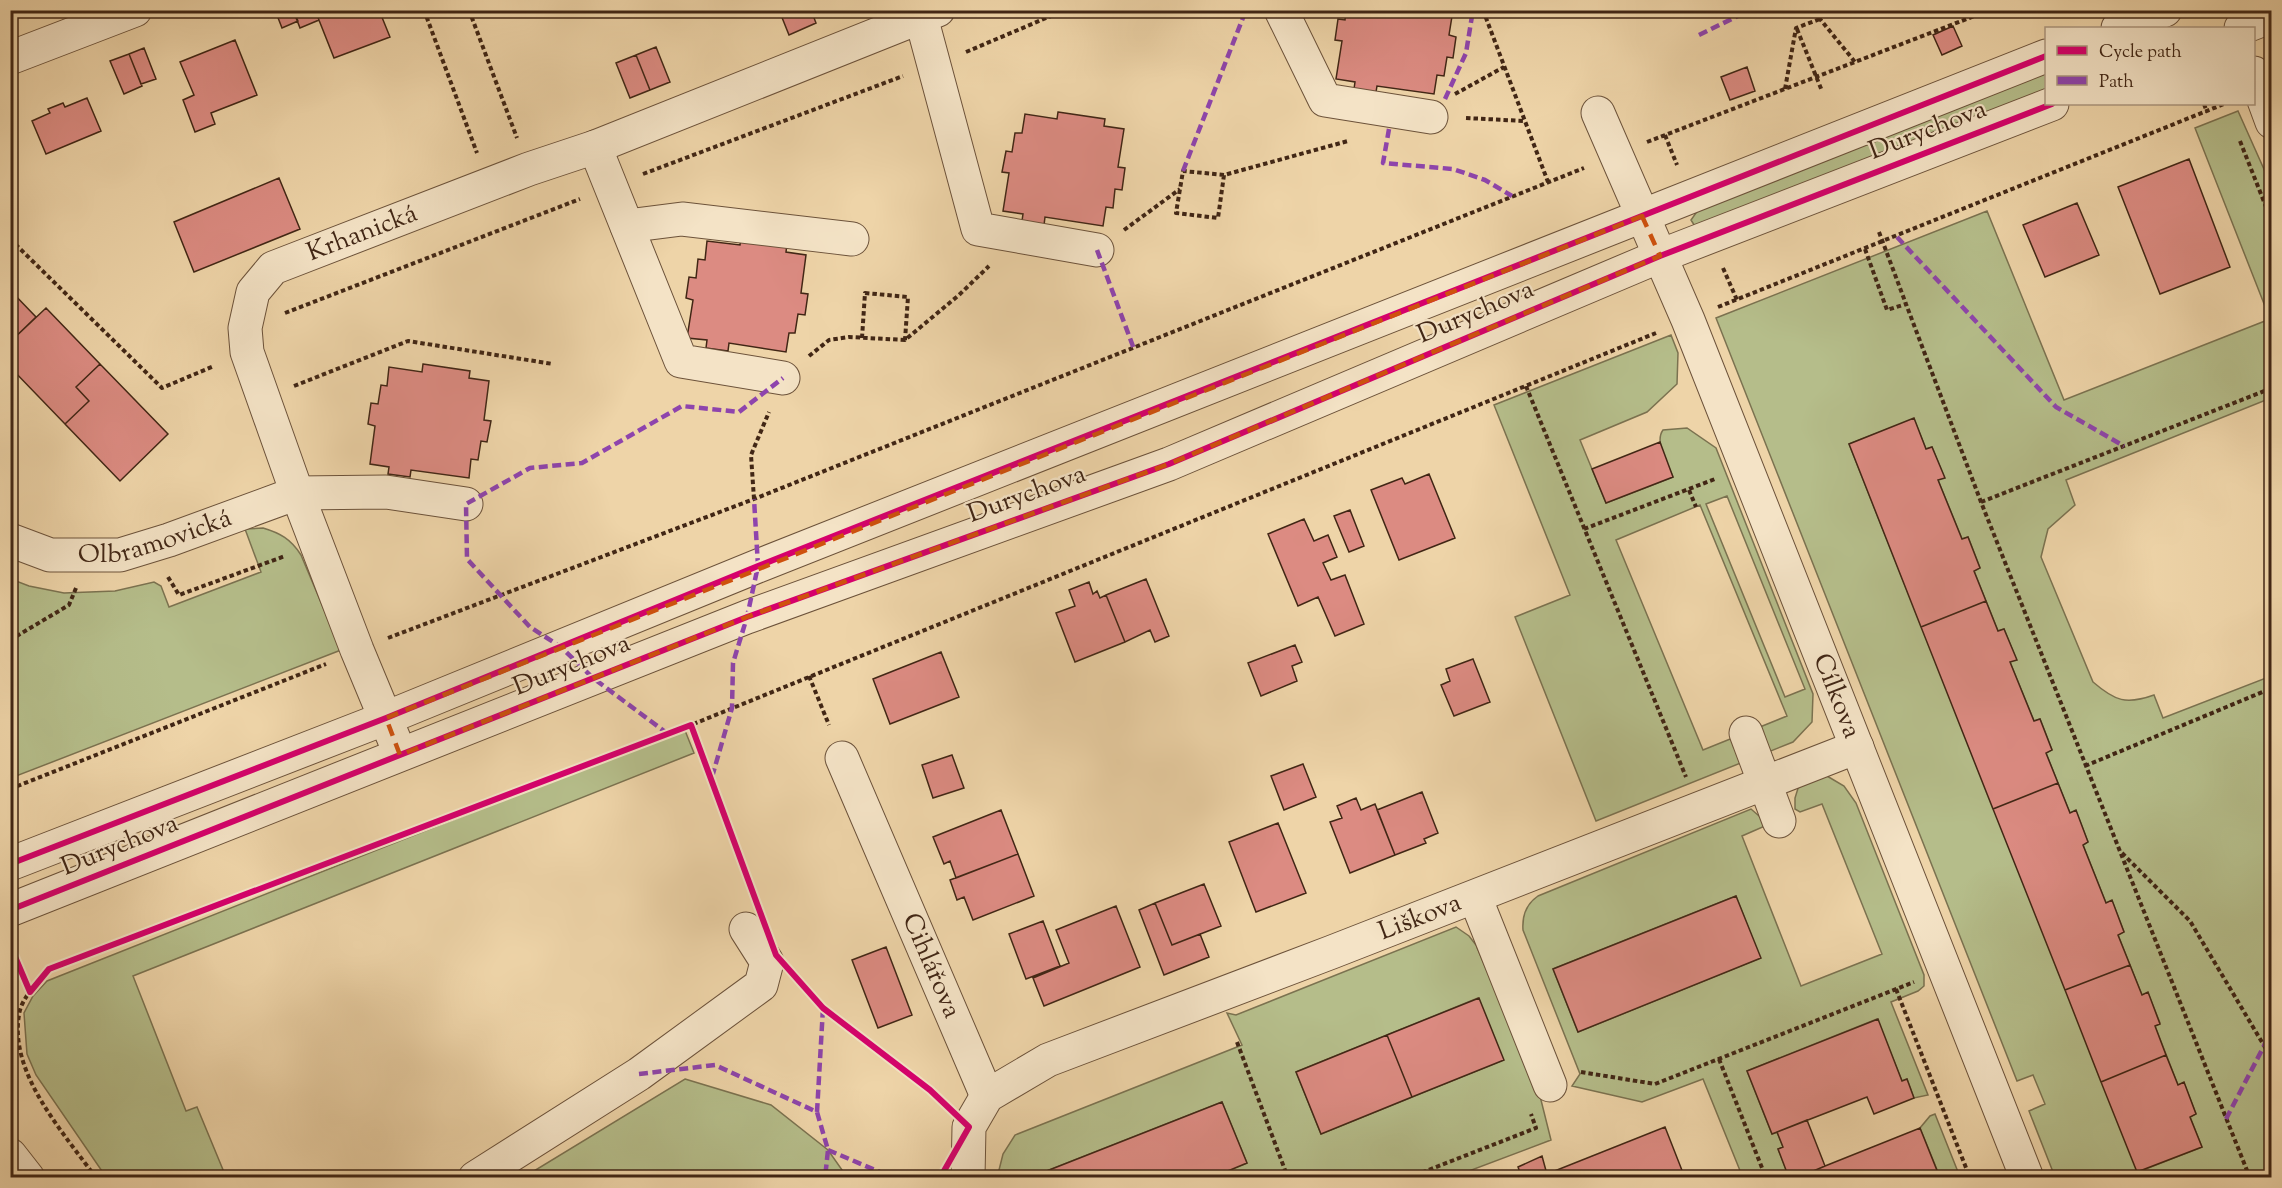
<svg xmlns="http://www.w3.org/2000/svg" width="2282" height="1188" font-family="'Sorts Mill Goudy',serif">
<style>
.green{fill:#b5bd8a;stroke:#7b7250;stroke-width:1.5;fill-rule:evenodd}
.building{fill:#dc8b82;stroke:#412615;stroke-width:1.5}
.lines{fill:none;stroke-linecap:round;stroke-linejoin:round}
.minor-casing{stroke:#6c523a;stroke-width:35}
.path{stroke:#412615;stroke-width:4;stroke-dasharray:4.5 3;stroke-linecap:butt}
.minor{stroke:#f4e3c6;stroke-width:33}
.quiet{stroke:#8e44ad;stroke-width:4.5;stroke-dasharray:9 4.5;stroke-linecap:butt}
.cycleway-casing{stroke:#f4e3c6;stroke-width:10}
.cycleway{stroke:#d6006c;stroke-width:6}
.marked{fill:none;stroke:#cf510d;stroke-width:4.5;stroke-dasharray:12 8;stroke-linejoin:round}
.labels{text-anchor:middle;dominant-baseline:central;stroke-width:4.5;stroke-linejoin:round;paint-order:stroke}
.street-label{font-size:26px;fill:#412615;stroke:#f4e3c6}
</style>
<rect width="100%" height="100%" fill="#eed4a8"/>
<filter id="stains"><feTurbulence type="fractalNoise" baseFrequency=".00333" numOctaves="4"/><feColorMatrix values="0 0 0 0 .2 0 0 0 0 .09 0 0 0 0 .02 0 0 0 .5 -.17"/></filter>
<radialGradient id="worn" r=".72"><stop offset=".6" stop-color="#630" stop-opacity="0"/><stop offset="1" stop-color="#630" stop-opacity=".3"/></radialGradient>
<path class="green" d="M2046 71V93L1696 228 1691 220 1698 210Z
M2238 111 2271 185V398L2066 480 2075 505 2048 529 2041 557 2093 682C2115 701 2126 705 2154 695L2163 718 2271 676V1177H2055L2029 1111 2045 1104 2033 1075 2017 1081 1716 318 1987 211 2064 400 2270 319 2195 128ZM1914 419 1926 449 1932 447 1944 477 1938 480 1962 539 1968 537 1980 568 1974 571 1998 631 2004 629 2016 659 2010 662 2034 721 2040 719 2052 750 2046 753 2070 813 2076 811 2088 842 2083 845 2106 903 2112 901 2124 932 2118 935 2142 995 2148 993 2160 1023 2155 1026 2178 1085 2184 1083 2196 1114 2190 1117 2202 1147 2138 1172 1849 444Z
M1671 335 1678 353 1677 384 1647 412 1580 440 1606 503 1673 477C1668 464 1654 442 1663 430L1687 428 1716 448 1813 694 1812 722 1793 742 1596 821 1515 617 1570 595 1494 405ZM1727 496 1805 689 1785 697 1706 504ZM1700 505 1787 716 1703 750 1616 540Z
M263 528C280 533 291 539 301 555L341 650 11 778V579L29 586 64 593 115 591 154 582 161 586 169 607 261 572 245 529Z
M684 728 694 753 133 976 186 1111 197 1107 226 1177H106L36 1075 27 1054 24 1013 33 996 47 981Z
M1827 776 1844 786 1856 803 1924 975V986L1918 991 1891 1002 1928 1095 1914 1098 1907 1079 1902 1081 1877 1019 1747 1071 1772 1134 1777 1132 1783 1147 1778 1149 1789 1177 1743 1178 1703 1079 1642 1102 1572 1086 1580 1074 1523 930C1522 916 1526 904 1538 896L1751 809 1766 822 1765 826 1742 836 1801 986 1882 954 1822 804 1800 812 1795 809V798L1799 785ZM1736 896 1760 958 1578 1032 1553 969Z
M1456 927 1469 936 1476 945 1540 1096 1551 1140 1453 1177H1211L1247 1163 1222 1102 1039 1174 1040 1177 997 1178 1003 1154 1015 1135 1242 1045 1227 1013 1236 1015ZM1478 998 1503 1060 1321 1134 1296 1072Z
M685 1079 771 1105 828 1150 847 1177H524Z
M1935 1114 1960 1177H1940L1920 1128 1930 1116Z"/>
<path class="building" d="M275 10H293L298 21 282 28Z
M293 10H315L319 20 300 28Z
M315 10H379L390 37 334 58Z
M779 10H811L816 23 789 35Z
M1346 10H1453L1449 35 1456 37 1453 58 1447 57 1444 76 1437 75 1434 94 1377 86 1376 92 1354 89 1355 82 1336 79 1342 41 1335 40 1338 19 1345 20Z
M1953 26 1962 46 1942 55 1933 35Z
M235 40 257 95 211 113 215 124 195 132 183 100 194 95 180 62Z
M656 47 670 82 650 90 636 55Z
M144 48 156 79 141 84 129 54Z
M129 54 142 86 124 94 110 61Z
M636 55 650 90 630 98 616 63Z
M1747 67 1755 91 1730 100 1721 77Z
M87 98 101 131 46 154 32 121 50 113 48 109 63 103 65 107Z
M1058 112 1105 119 1104 126 1124 129 1118 167 1125 168 1122 190 1115 189 1113 208 1106 207 1103 226 1045 217 1044 225 1022 221 1023 214 1003 211 1009 173 1002 172 1006 151 1012 152 1015 133H1022L1025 114 1057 119Z
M2189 159 2230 267 2160 294 2118 187Z
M279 178 300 229 194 272 174 222Z
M2077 203 2099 255 2045 277 2023 225Z
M741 238 787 244 786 252 806 255 801 293 808 294 805 315 798 314 795 333H789L786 352 729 343 728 351 706 348 707 340 687 338 693 300 686 298 689 277 696 278 698 259 705 260 707 241 740 245Z
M10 290 36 317 10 342Z
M46 308 100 364 76 387 89 401 65 424 10 367V342Z
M100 364 168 434 120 481 65 424 89 401 76 387Z
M423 364 470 371 469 378 489 381 484 420 491 421 487 442 481 441 478 460 471 459 469 478 411 470 410 477 388 474 389 467 370 464 375 426 368 424 371 403 378 404 381 385 387 386 389 367 422 372Z
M1914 418 1926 449 1932 447 1945 478 1938 480 1962 539 1968 537 1980 568 1974 571 1986 601 1921 627 1849 444Z
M1660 442 1673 477 1606 503 1592 469Z
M1429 474 1455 538 1399 560 1371 490 1402 478 1405 484Z
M1350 510 1364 546 1349 552 1334 516Z
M1304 519 1314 541 1328 535 1337 557 1323 563 1331 580 1345 575 1364 624 1335 636 1318 597 1298 606 1268 534Z
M1146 579 1169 636 1155 642 1150 630 1125 642 1106 595Z
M1089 582 1093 594 1097 591 1100 598 1106 595 1125 642 1075 662 1056 613 1075 606 1069 590Z
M1986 601 1998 631 2004 629 2017 660 2010 662 2034 721 2040 719 2052 750 2046 753 2058 783 1993 809 1921 627Z
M1295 645 1302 662 1292 666 1297 681 1261 696 1248 663Z
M941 652 959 697 890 724 873 679Z
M1473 659 1490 702 1454 716 1441 685 1450 681 1446 669Z
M952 755 964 788 933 798 922 765Z
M1303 764 1316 797 1284 810 1271 776Z
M2058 783 2070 813 2076 810 2088 842 2083 845 2106 903 2112 900 2124 932 2118 935 2130 965 2065 990 1993 809Z
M1422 792 1438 833 1424 839 1426 843 1395 855 1377 810Z
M1356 798 1361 810 1375 804 1395 855 1350 873 1330 822 1342 818 1337 806Z
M1001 810 1018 854 956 878 950 861 944 864 933 837Z
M1278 823 1306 893 1256 912 1229 842Z
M1018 854 1034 896 973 920 964 897 957 900 950 880Z
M1204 884 1221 926 1172 945 1155 903Z
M1736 896 1761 958 1578 1032 1553 969Z
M1155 903 1172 945 1200 934 1209 957 1164 975 1139 910Z
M1116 906 1140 967 1044 1006 1033 978 1069 963 1056 930Z
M1043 921 1060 966 1026 979 1009 934Z
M886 947 912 1015 878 1028 852 960Z
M2130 965 2142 995 2148 992 2160 1024 2155 1026 2166 1055 2101 1082 2065 990Z
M1479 998 1504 1060 1412 1097 1387 1035Z
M1878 1019 1902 1081 1907 1079 1914 1098 1874 1114 1867 1097 1772 1134 1747 1071Z
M1387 1035 1412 1097 1321 1134 1296 1072Z
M2166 1055 2178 1085 2184 1082 2196 1114 2190 1117 2202 1147 2137 1172 2101 1082Z
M1222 1102 1247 1163 1211 1178H1040L1039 1174Z
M1807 1120 1825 1166 1797 1178H1789L1778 1149 1783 1147 1777 1132Z
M1665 1127 1685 1178H1548L1547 1174Z
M1920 1128 1940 1178H1797L1825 1166Z
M1542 1156 1548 1178H1522L1518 1167Z"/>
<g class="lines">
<defs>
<g id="minor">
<path d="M1281 10 1325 100 1431 117"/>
<path d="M921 17 978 229 1097 250"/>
<path d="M2118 28 2165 10"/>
<path d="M2241 28 2272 16"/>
<path d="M10 58 135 10"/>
<path d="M2254 73 2272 122"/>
<path id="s1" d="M1598 113 1688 320 2027 1178"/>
<path d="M595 147 681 361 783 378"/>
<path d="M627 226 682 219 852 239"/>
<path id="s2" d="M10 540 50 555H120L169 540 297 493 386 492 466 504"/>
<path d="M1746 733 1779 821"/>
<path id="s3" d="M394 739 357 650 297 493 247 352 245 328 253 292 273 268 529 169 595 147 938 10"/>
<path id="s4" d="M842 758 987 1096"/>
<path d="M10 864 386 718 758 566 2046 56"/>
<path d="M1475 897 1550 1085"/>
<path d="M10 910 747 617 1169 464 1660 256 2052 104"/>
<path d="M10 1155 28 1178"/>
<path d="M475 1178 639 1074 761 985 767 962 746 929"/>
<path id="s5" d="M968 1178 969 1127 987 1096 1048 1060 1332 952 1857 747"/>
</g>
</defs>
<use href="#minor" class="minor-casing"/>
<path class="path" d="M424 10 477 153
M469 10 517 138
M1483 10 1548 182
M1817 10 1820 19 1855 62
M1797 29 1822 91
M966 52 1065 10
M1785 89 1796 28 1820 19
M1455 94 1504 67
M2204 104 2207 112
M1466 118 1525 121
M1665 135 1677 165
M2240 141 2272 222
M1647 142 1990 10
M643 174 903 76
M1224 175 1218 218 1176 213 1183 171 1224 175 1348 141
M1124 230 1180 189
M1879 232 1906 304
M10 239 162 388 214 366
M1865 249 1887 310 1906 304 1981 502 2250 1178
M1723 268 1737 300
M1718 307 2224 104
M285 313 580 199
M862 338 865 293 908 297 905 340
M809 356 829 340 849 337 905 340 959 295 989 266
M294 386 408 341 553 364
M1526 386 1686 777
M1689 490 1696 507
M754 499 751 455 769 412
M1981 502 2272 388
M1584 529 1715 479
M168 577 179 595 285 556
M388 638 754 499 1584 168
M10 640 69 605 76 588
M809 676 829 725
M691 725 755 896
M2085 766 2272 688
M10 789 326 664
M2122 853 2190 921 2272 1059
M14 953 30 992
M799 981 823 1008 930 1090 944 1104
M1896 989 1970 1178
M1237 1042 1288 1178
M1719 1059 1766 1178
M1581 1072 1655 1084 1914 982
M96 1178C64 1133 9 1074 19 1015 21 998 38 982 49 969L691 725 1656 333
M1408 1178 1536 1128 1531 1114"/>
<use href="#minor" class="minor"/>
<path class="quiet" d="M1699 35 1750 10
M1445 99 1466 53 1473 10
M1389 129 1383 163 1453 169 1485 180 1512 196
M1183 171 1246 10
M1897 237 2056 407 2124 446
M1097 250 1134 349
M668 734 593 678 561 647 530 627 467 559 466 504 530 468 582 463 682 406 739 412 783 378
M712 777 732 708 733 663 747 617 758 566 754 499
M639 1074 715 1065 817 1112 828 1150 825 1178
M817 1112 823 1008
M2226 1119 2264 1046 2272 1024
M828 1150 894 1178"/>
<defs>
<path id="cycleway" d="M10 864 386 718 758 566 2046 56
M10 910 747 617 1169 464 1660 256 2052 104
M10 945 30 992 49 969 691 725 776 955 823 1008 930 1090 969 1127 940 1178"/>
</defs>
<use href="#cycleway" class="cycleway-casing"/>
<use href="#cycleway" class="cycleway"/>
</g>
<path class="marked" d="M1642 216 1660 256 1169 464 747 617 400 755 386 718Z"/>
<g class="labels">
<g class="street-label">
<text transform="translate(1928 131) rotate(-21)">Durychova</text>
<text stroke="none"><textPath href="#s3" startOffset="602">Krhanická</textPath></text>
<text transform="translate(1476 313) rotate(-23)">Durychova</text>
<text transform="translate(1027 495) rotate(-20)">Durychova</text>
<text stroke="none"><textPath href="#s2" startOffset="150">Olbramovická</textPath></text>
<text transform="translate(572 666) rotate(-22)">Durychova</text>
<text stroke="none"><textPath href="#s1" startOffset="630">Cílkova</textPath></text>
<text transform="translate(120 846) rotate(-22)">Durychova</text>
<text stroke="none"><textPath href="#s5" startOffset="556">Liškova</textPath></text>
<text stroke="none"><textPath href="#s4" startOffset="226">Cihlářova</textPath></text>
</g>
</g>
<rect width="2282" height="1188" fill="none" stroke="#eed4a8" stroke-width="36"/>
<rect x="12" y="12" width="2258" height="1164" fill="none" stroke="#412615" stroke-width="3"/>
<rect x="18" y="18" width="2246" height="1152" fill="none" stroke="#412615" stroke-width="1.5"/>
<rect x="2045" y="27" width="210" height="78" fill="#f4e3c6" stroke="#ac977f" stroke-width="1.5"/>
<rect x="2057" y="46" width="30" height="9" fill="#d6006c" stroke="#ac977f" stroke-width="1.5"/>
<text x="2099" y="57" font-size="18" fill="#412615">Cycle path</text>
<rect x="2057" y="76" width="30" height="9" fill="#8e44ad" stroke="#ac977f" stroke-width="1.5"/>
<text x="2099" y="87" font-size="18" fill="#412615">Path</text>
<rect width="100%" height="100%" filter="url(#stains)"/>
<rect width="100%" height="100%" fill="url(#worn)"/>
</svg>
